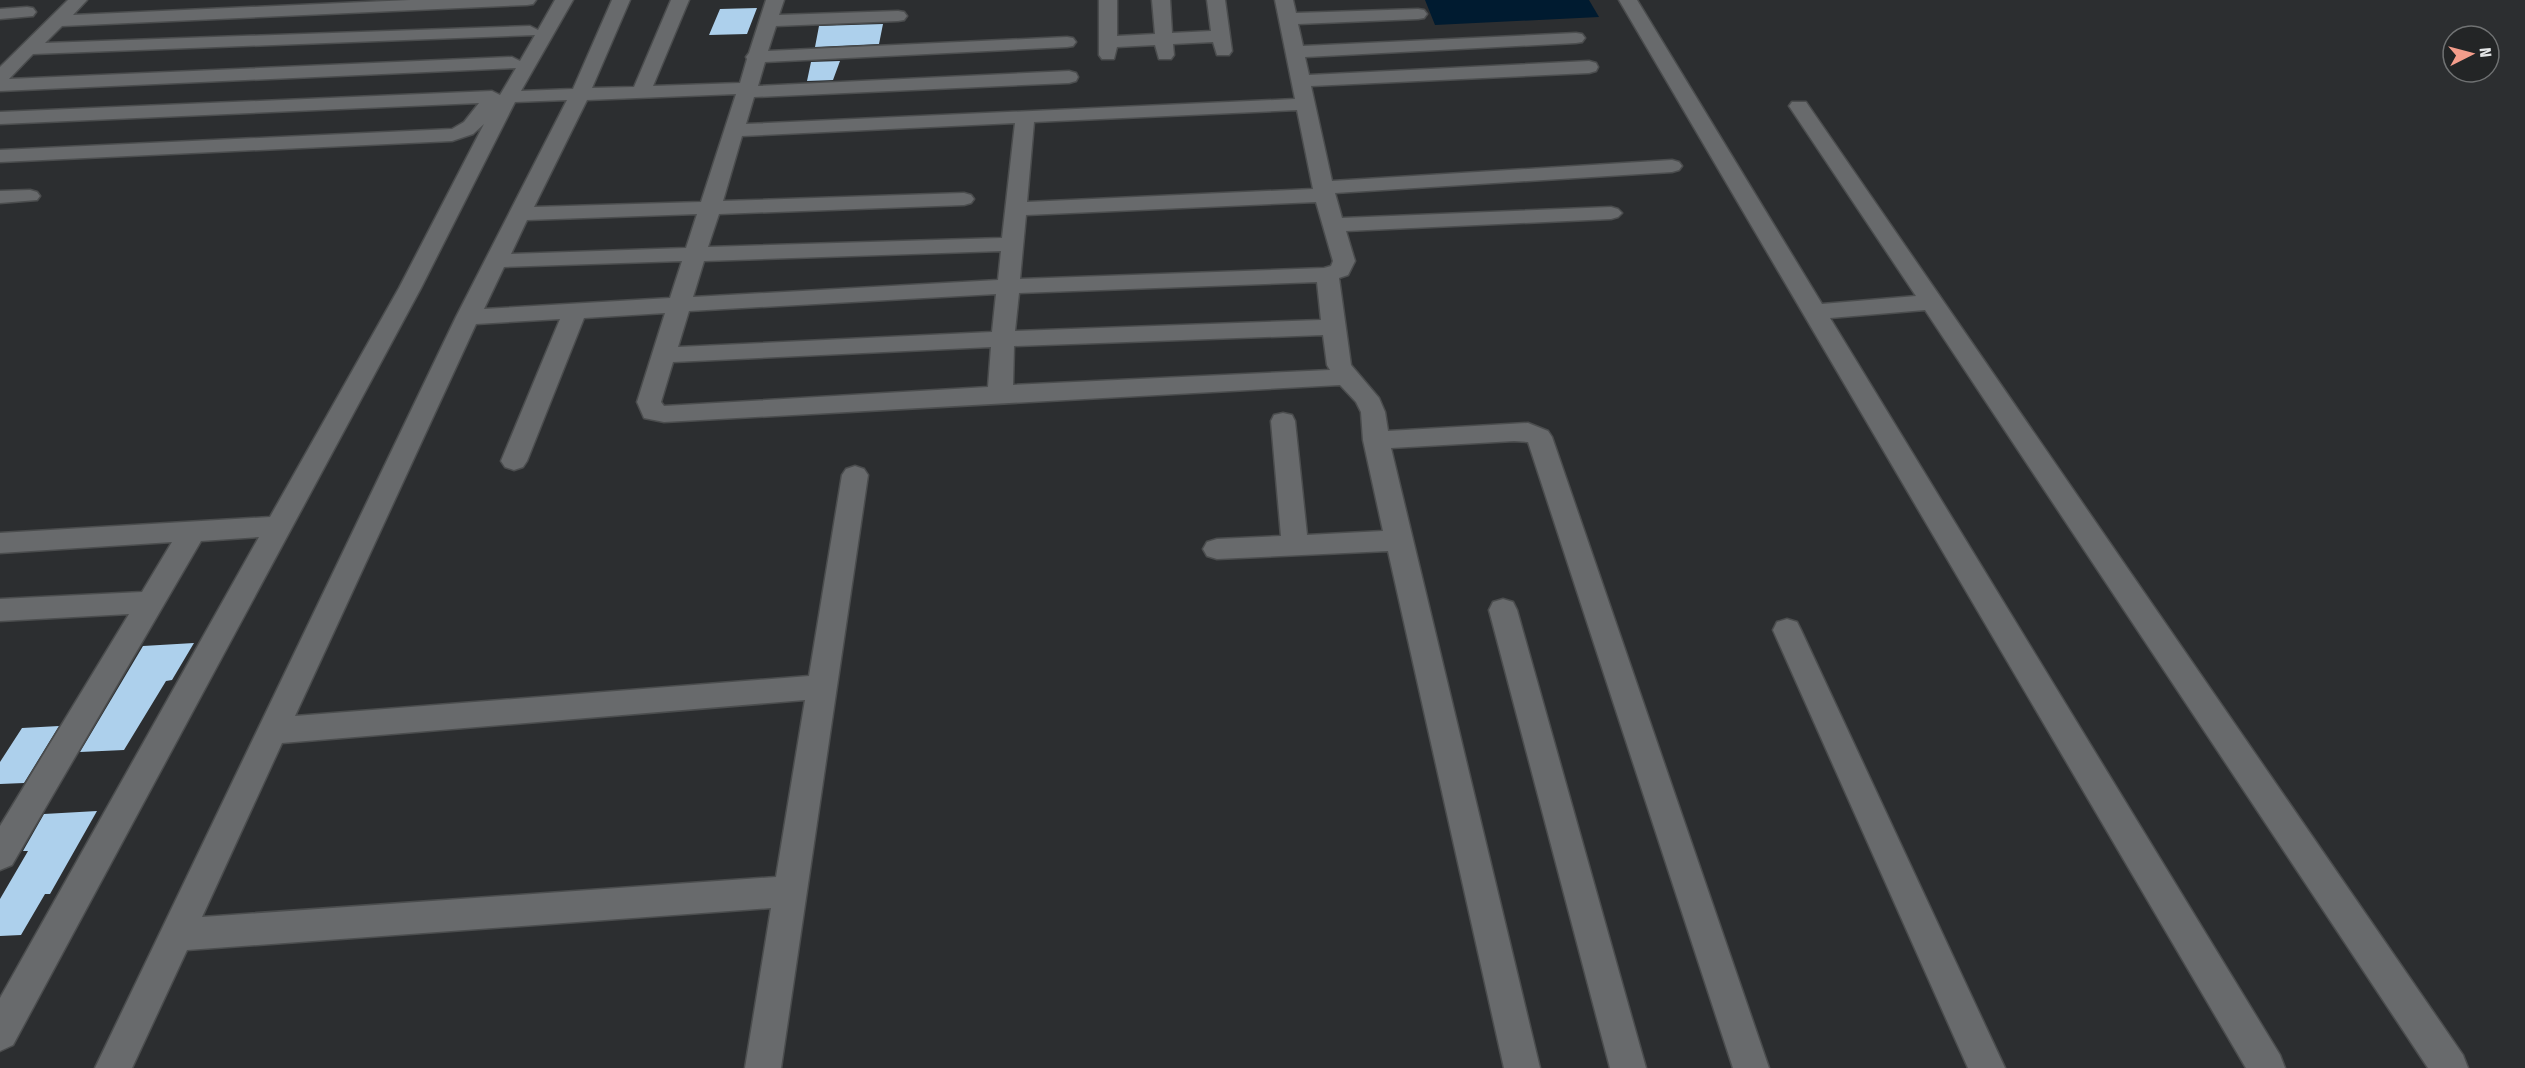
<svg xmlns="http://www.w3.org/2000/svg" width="2525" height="1068" font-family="'Fira Sans Condensed',sans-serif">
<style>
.water{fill:#001b30}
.building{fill:#add0ec}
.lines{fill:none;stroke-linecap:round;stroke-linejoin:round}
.minor-casing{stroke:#4b4d4e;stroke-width:3}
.minor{fill:#686a6c;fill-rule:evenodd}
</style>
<rect width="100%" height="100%" fill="#2c2e30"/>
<path class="water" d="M1425 0H1589L1599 17 1435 25Z"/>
<path class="building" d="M757 8 747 34 709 35 720 9Z
M883 24 879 44 815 47 819 26Z
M840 61 833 80 807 81 811 62Z
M194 643 172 680 166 681 124 750 80 752 143 646Z
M59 726 24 783 0 784V762L22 728Z
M97 811 50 894H45L21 935 0 936V899L28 851H23L44 814Z"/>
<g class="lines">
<defs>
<path id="minor" d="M68 0H87L73 15 410 0H536L533 4 527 5 62 26 45 43 530 26 538 30 555 0H573L521 91 573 89 612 0H630L592 88 634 87 671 0H689L653 86 740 83 747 59 746 57 749 53 766 0H784L779 15 898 11 904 12 907 16 904 20 898 21 776 26 768 51 1067 37 1073 38 1076 42 1073 46 1067 47 765 62 758 86 1069 71 1076 73 1078 77 1076 81 1069 83 754 97 746 124 1295 99 1275 0H1293L1296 13 1418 9 1424 10 1427 14 1424 18 1418 19 1298 24 1303 46 1576 33 1582 34 1585 38 1582 42 1576 43 1305 57 1309 75 1589 61 1596 63 1598 67 1596 71 1589 73 1311 86 1332 181 1672 160 1679 162 1682 166 1679 170 1672 172 1335 193 1342 218 1611 207 1618 209 1622 213 1618 217 1611 219 1346 231 1355 261 1348 275 1339 278 1351 365 1379 398 1385 412 1388 431 1528 423 1548 431 1552 437 1769 1068H1733L1528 442 1514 441 1391 448 1540 1068H1504L1388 551 1217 559 1207 556 1203 549 1207 542 1217 539 1281 536 1271 421 1274 415 1283 413 1292 415 1295 421 1307 535 1383 531 1363 440 1361 412 1356 402 1340 385 664 422 644 418 637 402 665 313 584 318 527 461 523 467 514 470 505 467 501 461 560 319 476 324 295 716 809 676 842 475 846 469 855 466 864 469 868 475 781 1068H745L771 908 187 950 132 1068H95L456 317 567 100 515 102 421 288 13 1045 0 1051V998L259 537 201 541 12 865 0 870V826L129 614 0 621V599L142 592 172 542 0 553V533L270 517 399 288 484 124 473 134 452 141 0 162V150L452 129 464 122 479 103 0 124V112L492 91 500 95 516 68 0 91V67ZM535 35 520 61 512 57 9 79 33 54ZM736 94 701 202 534 207 587 100ZM1297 110 1313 189 1027 202 1034 122ZM1015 123 1002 238 708 247 719 214 964 205 971 203 974 199 971 195 964 193 723 201 742 136ZM1316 202 1333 261 1331 266 1324 268 1020 279 1026 215ZM697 214 686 248 511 254 527 220ZM1001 251 998 280 693 297 704 261ZM682 261 670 298 484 309 504 267ZM1317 282 1321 320 1015 331 1019 293ZM996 294 992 332 678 347 689 311ZM1323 335 1327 365 1330 370 1013 385 1014 346ZM991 347 988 387 664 406 661 402 673 362ZM805 700 776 877 202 917 282 743Z
M1099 0H1117V36L1155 34 1152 0H1170L1172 33 1211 31 1207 0H1225L1232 51 1229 55H1217L1213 42 1173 44 1174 55 1171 59H1159L1155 45 1117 47 1114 59H1102L1099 55Z
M1619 0H1637L1822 304 1916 296 1789 106 1792 102H1806L2463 1055 2468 1068H2428L1925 310 1830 318 2280 1055 2285 1068H2246Z
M27 7 33 8 36 12 33 16 0 19V9Z
M30 190 37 192 40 196 37 200 0 203V191Z
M1503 599 1513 602 1517 610 1646 1068H1610L1489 610 1493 602Z
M1787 619 1797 622 1801 630 2005 1068H1968L1773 630 1777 622Z"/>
</defs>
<use href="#minor" class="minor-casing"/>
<use href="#minor" class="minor"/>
</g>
<g transform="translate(2471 54) rotate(84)"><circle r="28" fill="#232526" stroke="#707273" stroke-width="1.5"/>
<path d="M0-4.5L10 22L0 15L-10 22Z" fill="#f49d8b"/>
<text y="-9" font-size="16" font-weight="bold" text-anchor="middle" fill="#e3e5e6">N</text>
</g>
</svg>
